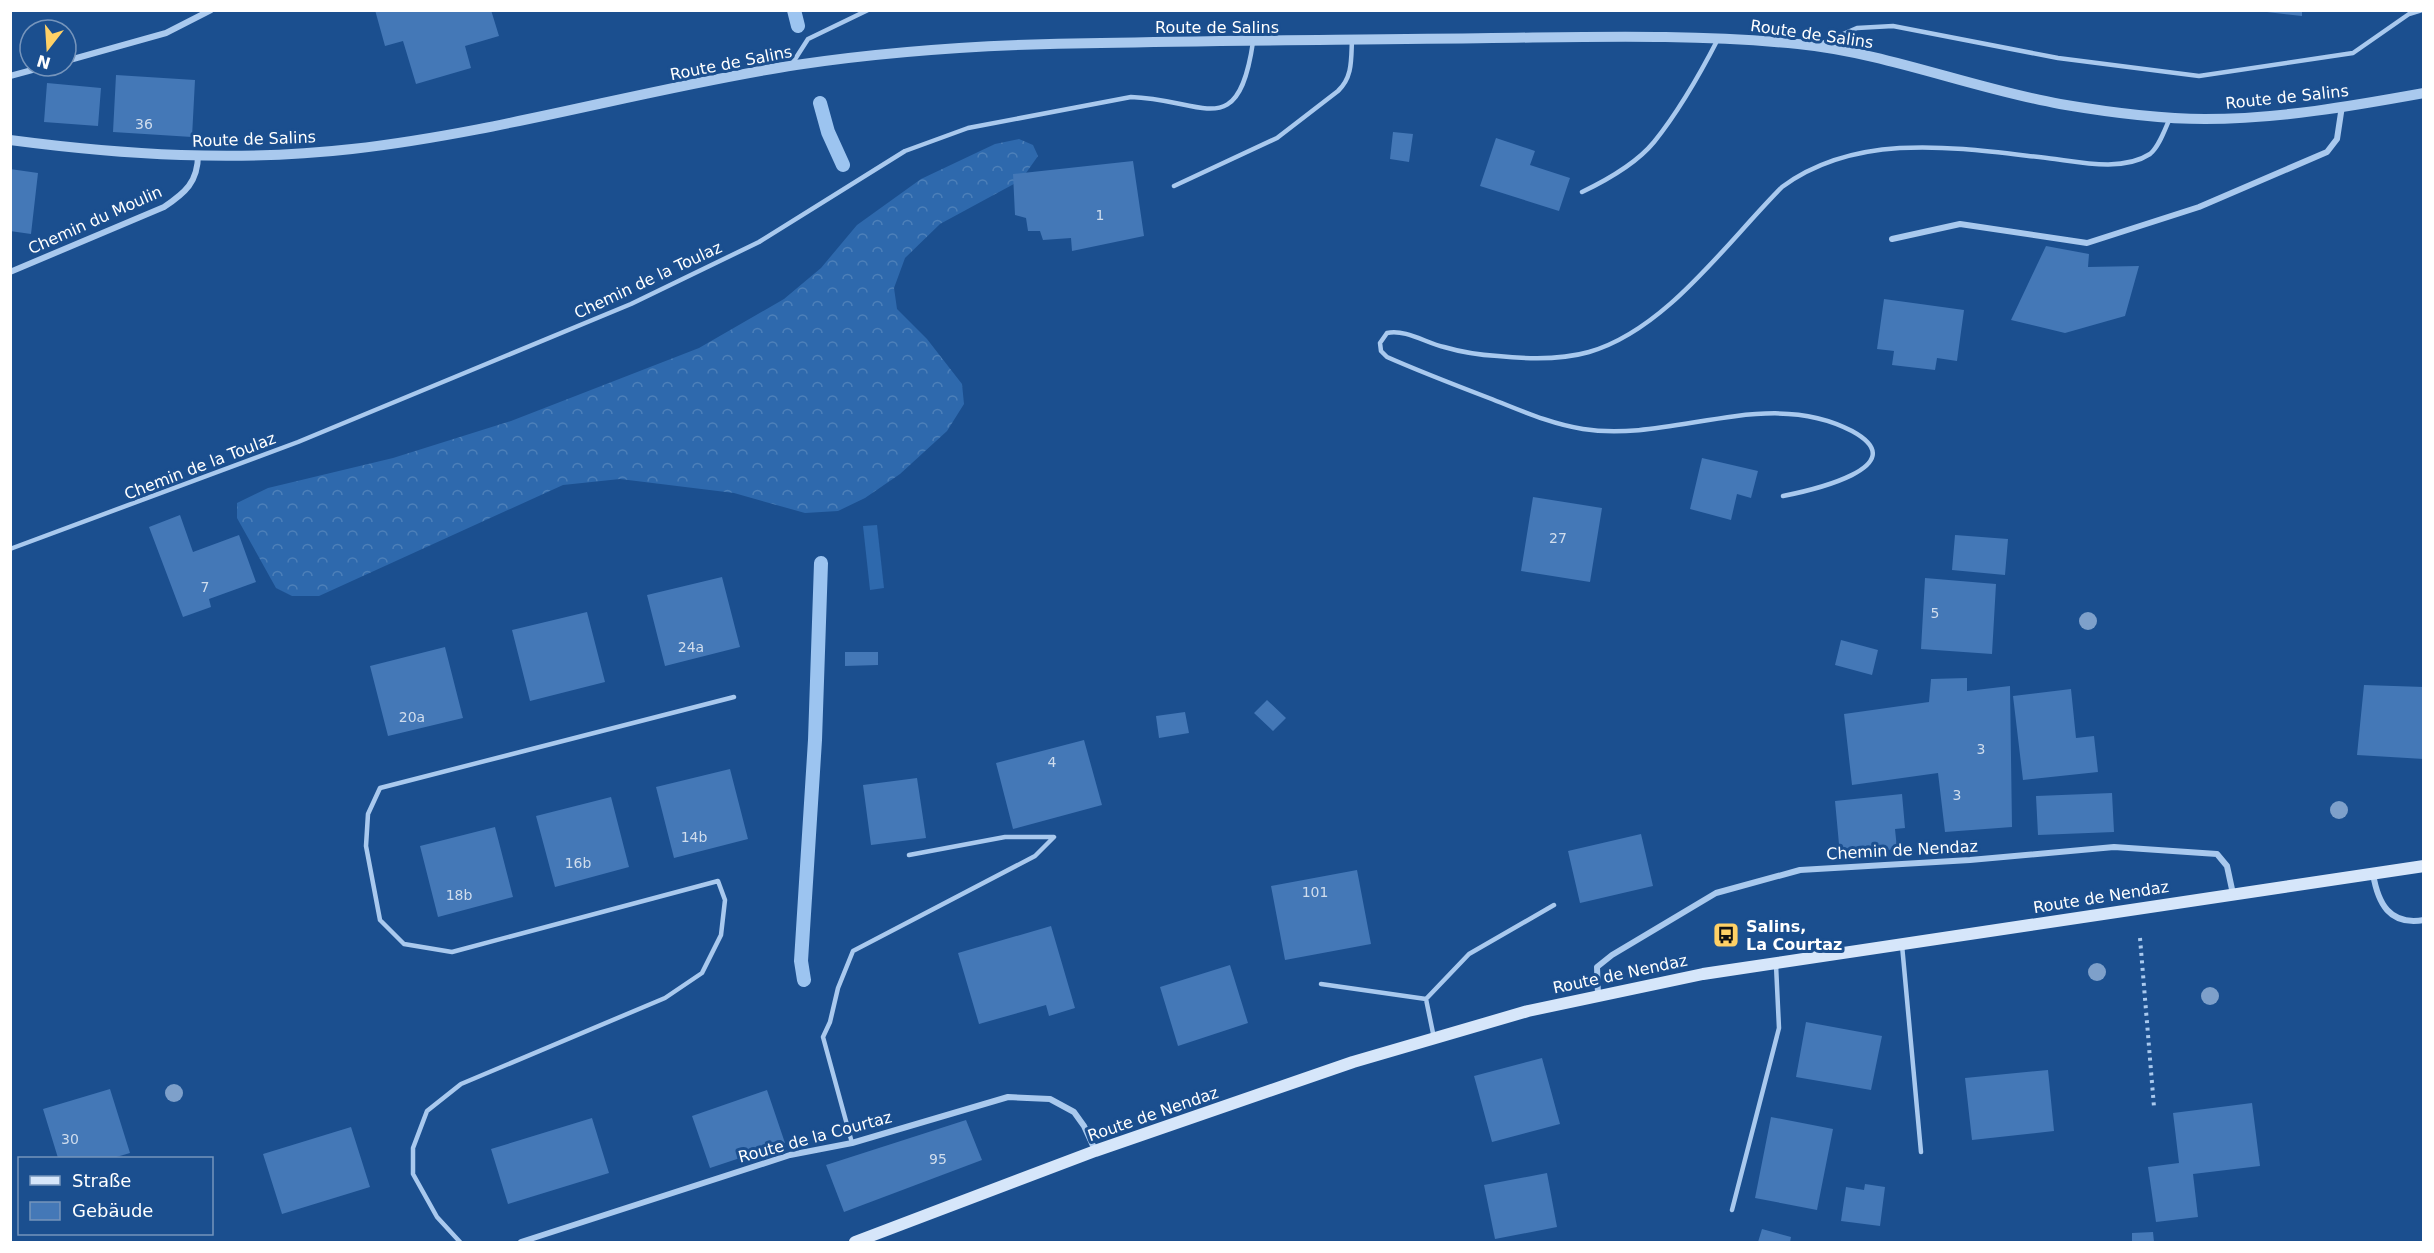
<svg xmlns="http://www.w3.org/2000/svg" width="2434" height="1253" font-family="'DejaVu Sans',sans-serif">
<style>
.forest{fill:url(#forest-crowns)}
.pitch{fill:#2e69ad}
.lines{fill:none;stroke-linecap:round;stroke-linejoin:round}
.stream{stroke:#9cc4f0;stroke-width:14}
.building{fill:#4478b7}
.path{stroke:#a9c9ee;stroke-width:4;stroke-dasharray:3 4.5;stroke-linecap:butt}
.service{stroke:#a9c9ee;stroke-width:4.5}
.minor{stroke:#a9c9ee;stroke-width:6}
.tertiary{stroke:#a9c9ee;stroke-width:10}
.secondary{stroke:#d6e6fa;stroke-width:12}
.tree{fill:#7ea0ca}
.labels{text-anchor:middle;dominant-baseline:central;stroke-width:6;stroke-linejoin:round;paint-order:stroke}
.number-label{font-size:14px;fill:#d0dded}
.street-label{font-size:16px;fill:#fff;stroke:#1b4f8f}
.poi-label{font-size:16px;font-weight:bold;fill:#fff;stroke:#1b4f8f;text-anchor:start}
</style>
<defs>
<pattern id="forest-crowns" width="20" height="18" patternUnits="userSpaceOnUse" patternTransform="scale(1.5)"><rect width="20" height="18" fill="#2e69ad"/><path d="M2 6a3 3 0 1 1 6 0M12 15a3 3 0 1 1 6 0" fill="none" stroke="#4d80b9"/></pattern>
</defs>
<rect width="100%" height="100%" fill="#1b4f8f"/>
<path class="forest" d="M1019 139 1033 145 1038 156 1021 180 940 224 905 258 894 288 897 309 927 339 962 384 964 404 947 431 900 474 865 498 838 511 805 513 734 493 620 479 563 485 319 596H292L276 588 237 518V503L268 488 393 458 511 421 699 348 784 299 821 268 857 225 921 179 995 144Z"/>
<path class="pitch" d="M877 525 884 588 870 590 863 526Z"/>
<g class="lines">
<path class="stream" d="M794 10 798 26
M820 103 828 132 843 165
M804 980 801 961 815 740 821 563"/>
</g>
<path class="building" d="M375 10H491L499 36 465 46 471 68 416 84 403 41 385 46Z
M2250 10H2302V16Z
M116 75 195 80 192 137 113 132Z
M47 83 101 88 98 126 44 122Z
M1393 132 1413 134 1409 162 1390 159Z
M1496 138 1535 151 1530 165 1570 178 1559 211 1480 186Z
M1133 161 1144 236 1072 251 1071 238 1043 240 1040 231H1028L1026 218 1015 215 1013 174Z
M10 169 38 173 31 234 10 231Z
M2046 246 2089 254 2088 267 2139 266 2125 316 2065 333 2011 320Z
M1884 299 1964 310 1957 361 1937 358 1935 370 1892 365 1894 351 1877 349Z
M1702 458 1758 471 1751 498 1737 494 1731 520 1690 509Z
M1533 497 1602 508 1590 582 1521 571Z
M180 515 193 552 239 535 256 582 209 599 211 607 183 617 149 527Z
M1955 535 2008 539 2005 575 1952 570Z
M722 577 740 647 665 666 647 595Z
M1925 578 1996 584 1992 654 1921 649Z
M587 612 605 682 530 701 512 630Z
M1841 640 1878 650 1872 675 1835 665Z
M445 647 463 718 388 736 370 666Z
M845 652H878V665L845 666Z
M1967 678V691L2010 686 2012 827 1945 832 1938 773 1852 785 1844 714 1929 702 1931 679Z
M2364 685 2424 687V759L2357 755Z
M2071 689 2076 738 2094 736 2098 772 2023 780 2013 696Z
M1267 700 1286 718 1273 731 1254 713Z
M1185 712 1189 733 1159 738 1156 716Z
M1084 740 1102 805 1013 829 996 763Z
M730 769 748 839 674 858 656 787Z
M917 778 926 838 871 845 863 785Z
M2112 793 2114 832 2038 835 2036 796Z
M1902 794 1905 828 1895 829 1897 849 1840 855 1835 801Z
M611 797 629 867 555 887 536 816Z
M495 827 513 897 438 917 420 846Z
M1641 834 1653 886 1580 903 1568 851Z
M1357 870 1371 944 1285 960 1271 886Z
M1051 926 1075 1008 1049 1016 1046 1005 979 1024 958 953Z
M1230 965 1248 1023 1178 1046 1160 987Z
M1806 1022 1882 1036 1871 1090 1796 1077Z
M1542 1058 1560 1124 1492 1142 1474 1076Z
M2048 1070 2054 1131 1972 1140 1965 1078Z
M110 1089 130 1153 113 1158H58L43 1109Z
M767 1090 785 1143 710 1168 692 1116Z
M2252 1103 2260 1166 2193 1174 2198 1217 2156 1222 2148 1167 2179 1163 2173 1113Z
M1771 1117 1833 1129 1817 1210 1755 1198Z
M592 1118 609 1173 508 1204 491 1149Z
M966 1120 982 1160 844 1212 826 1165Z
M351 1127 370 1187 282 1214 263 1154Z
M1547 1173 1557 1227 1495 1239 1484 1185Z
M1865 1184 1885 1187 1880 1226 1841 1221 1846 1187 1864 1190Z
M1762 1229 1791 1237 1790 1242H1758Z
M2153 1232 2154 1242H2132V1233Z"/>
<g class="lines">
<path class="path" d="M2140 938 2154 1107"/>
<path class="service" d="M1820 44 1857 28 1893 26 2058 58 2199 76 2353 53 2409 14 2422 10
M792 64 808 39 868 10
M1174 186 1277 138 1338 91C1353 77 1351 59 1352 39
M1582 192C1607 180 1636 164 1654 142 1679 111 1700 74 1718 39
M1783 496C1808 491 1918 467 1852 431 1767 386 1672 443 1583 429 1550 424 1520 410 1489 398 1455 385 1421 372 1387 357L1381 351 1380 343 1387 333C1406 329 1426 343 1444 347 1461 352 1480 355 1498 356 1526 359 1561 360 1589 352 1666 330 1727 242 1782 187 1861 129 1964 149 2055 159 2084 163 2124 171 2150 154 2159 147 2165 129 2170 118
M10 549 298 442 631 304 759 242 905 151 968 128 1131 97C1203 99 1238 144 1253 42
M1902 945 1921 1152
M1321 984 1426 999
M1434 1038 1426 999 1469 954 1554 905
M852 1143 823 1037 830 1022 838 988 853 951 1035 856 1054 837H1005L909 855
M1732 1210 1779 1028 1776 965
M460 1242 437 1217 413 1174V1148L427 1111 461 1084 665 998 702 973 721 935 725 900 718 881 452 952 404 944 380 920 366 846 368 814 380 788 734 697"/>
<path class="minor" d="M66 61 166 33 211 10
M10 76 47 66
M1892 239 1960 224 2087 243 2199 207 2327 152 2337 139 2342 106
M10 272 164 207C185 193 198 182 198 155
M2373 874C2378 903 2389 926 2424 920
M1598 995 1597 967 1612 955 1716 893 1800 870 1970 860 2114 847 2217 854 2227 866 2233 894
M521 1242 790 1155 852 1143 1008 1097 1050 1099 1074 1112 1084 1126 1095 1150"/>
<path class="tertiary" d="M10 140C124 155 238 162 352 149 502 132 647 88 796 65 897 50 999 44 1101 43 1231 40 1362 40 1492 38 1594 37 1696 34 1798 44 1887 53 1971 88 2060 104 2107 112 2157 119 2205 119 2279 119 2352 106 2424 93"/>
<path class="secondary" d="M855 1242 1095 1151 1353 1062 1528 1011 1703 974 2424 866"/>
</g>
<g class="tree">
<circle cx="2088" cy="621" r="9"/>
<circle cx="2339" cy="810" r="9"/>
<circle cx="2097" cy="972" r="9"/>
<circle cx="2210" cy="996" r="9"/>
<circle cx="174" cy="1093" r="9"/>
</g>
<defs>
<symbol id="bus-square" viewBox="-11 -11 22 22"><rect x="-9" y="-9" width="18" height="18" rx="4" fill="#ffd166" stroke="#1b4f8f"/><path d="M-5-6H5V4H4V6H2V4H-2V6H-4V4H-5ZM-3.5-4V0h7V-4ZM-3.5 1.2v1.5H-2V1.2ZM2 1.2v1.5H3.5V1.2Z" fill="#111"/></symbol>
</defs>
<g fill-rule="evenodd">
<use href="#bus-square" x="1711" y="920" width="30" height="30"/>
</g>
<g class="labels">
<g class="number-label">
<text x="144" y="124">36</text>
<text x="1100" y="215">1</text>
<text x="1558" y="538">27</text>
<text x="205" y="587">7</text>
<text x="1935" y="613">5</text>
<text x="691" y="647">24a</text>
<text x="412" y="717">20a</text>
<text x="1981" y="749">3</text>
<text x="1052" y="762">4</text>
<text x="1957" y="795">3</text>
<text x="694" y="837">14b</text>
<text x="578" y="863">16b</text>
<text x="1315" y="892">101</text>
<text x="459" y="895">18b</text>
<text x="70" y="1139">30</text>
<text x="938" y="1159">95</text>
</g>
<g class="street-label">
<text x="1217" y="27">Route de Salins</text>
<text transform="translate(1812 34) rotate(8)">Route de Salins</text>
<text transform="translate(731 63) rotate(-11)">Route de Salins</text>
<text transform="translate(2287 97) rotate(-6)">Route de Salins</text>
<text transform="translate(254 139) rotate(-2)">Route de Salins</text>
<text transform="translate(95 220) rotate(-24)">Chemin du Moulin</text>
<text transform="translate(648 280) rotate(-25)">Chemin de la Toulaz</text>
<text transform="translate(200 466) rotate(-21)">Chemin de la Toulaz</text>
<text transform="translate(1902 850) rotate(-3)">Chemin de Nendaz</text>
<text transform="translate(2101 897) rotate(-9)">Route de Nendaz</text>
<text transform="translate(1620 974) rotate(-12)">Route de Nendaz</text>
<text transform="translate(1153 1114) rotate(-19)">Route de Nendaz</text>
<text transform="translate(815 1137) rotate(-15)">Route de la Courtaz</text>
</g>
<g class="poi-label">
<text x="1746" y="926">Salins,<tspan x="1746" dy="18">La Courtaz</tspan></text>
</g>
</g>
<rect width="2434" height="1253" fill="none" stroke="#ffffff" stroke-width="24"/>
<rect x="18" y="1157" width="195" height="78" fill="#1b4f8f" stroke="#7695bc" stroke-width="1.5"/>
<rect x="30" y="1176" width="30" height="9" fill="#d6e6fa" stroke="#7695bc" stroke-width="1.5"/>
<text x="72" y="1187" font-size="18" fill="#ffffff">Straße</text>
<rect x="30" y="1202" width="30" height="18" fill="#4478b7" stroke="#7695bc" stroke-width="1.5"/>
<text x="72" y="1217" font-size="18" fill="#ffffff">Gebäude</text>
<g transform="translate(48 48) rotate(197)"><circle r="28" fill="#1b4f8f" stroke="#7695bc" stroke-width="1.5"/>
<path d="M0-4.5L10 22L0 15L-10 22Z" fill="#ffd166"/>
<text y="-9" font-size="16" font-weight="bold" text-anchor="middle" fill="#ffffff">N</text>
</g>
</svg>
